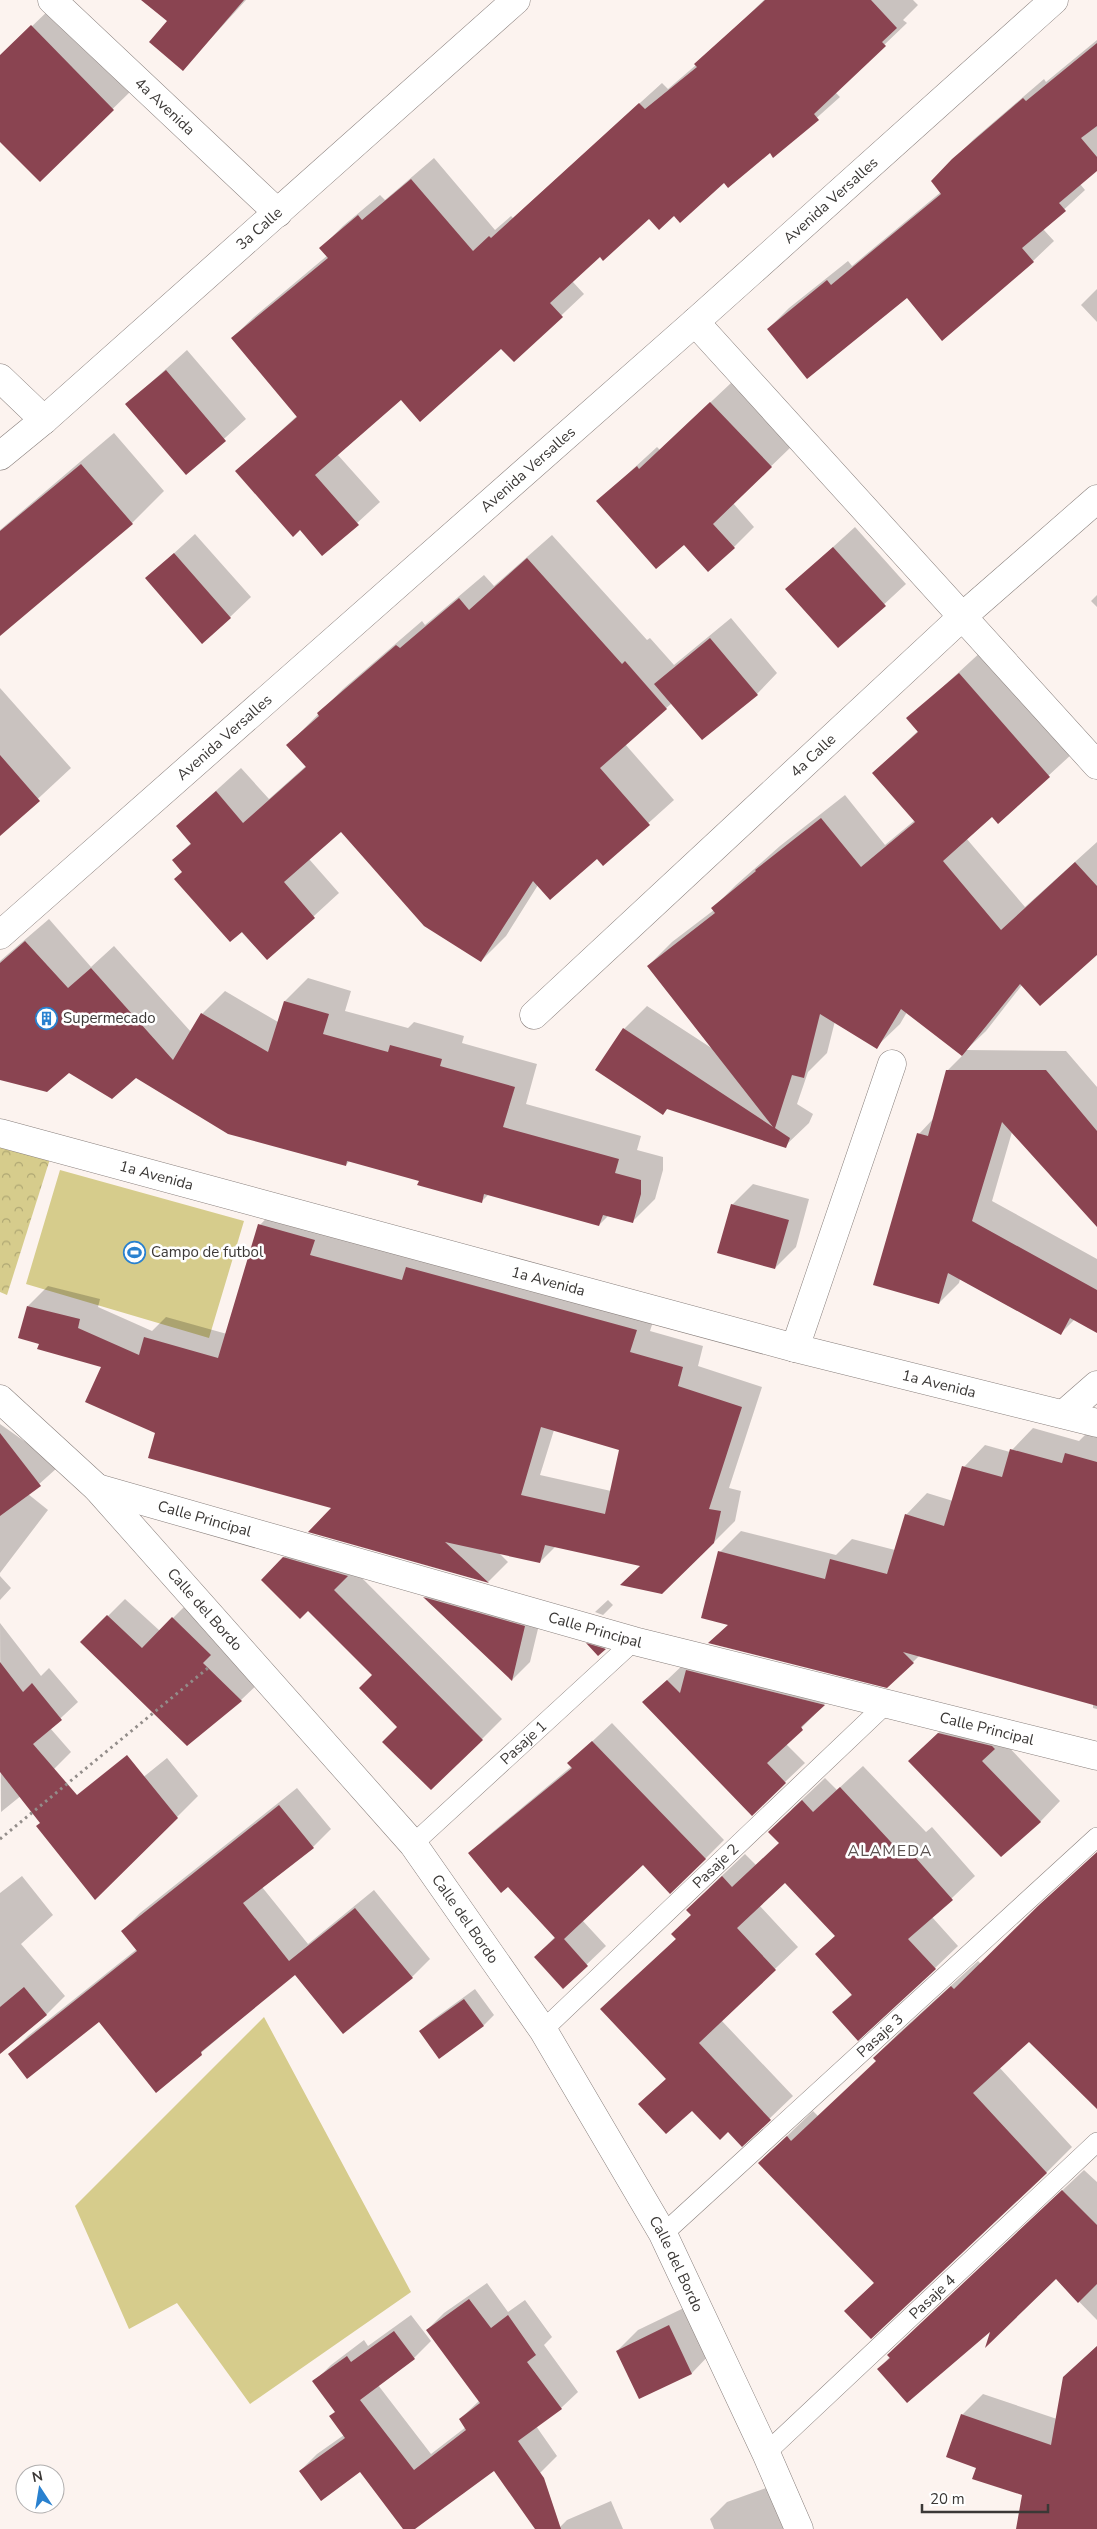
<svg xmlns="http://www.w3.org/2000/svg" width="1097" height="2529" font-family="'Nunito Sans',sans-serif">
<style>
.green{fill:#d6cc8c}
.forest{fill:url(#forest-crowns)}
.shadow{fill:#0003;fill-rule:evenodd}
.building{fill:#8a4451;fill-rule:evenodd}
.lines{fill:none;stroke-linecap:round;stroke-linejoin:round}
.service-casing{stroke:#887f7c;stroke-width:20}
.minor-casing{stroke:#887f7c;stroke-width:29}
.tertiary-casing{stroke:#887f7c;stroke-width:29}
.path{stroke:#938d8a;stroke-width:3;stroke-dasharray:2.5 4;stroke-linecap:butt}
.service{stroke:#fff;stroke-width:19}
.minor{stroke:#fff;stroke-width:28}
.tertiary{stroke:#fff;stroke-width:28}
.labels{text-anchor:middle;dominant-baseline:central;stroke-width:5;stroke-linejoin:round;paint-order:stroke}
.street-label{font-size:15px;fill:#3b3836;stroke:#fff}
.poi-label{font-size:15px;fill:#3b3836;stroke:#fff;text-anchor:start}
.neighbourhood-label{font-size:16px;letter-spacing:1px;fill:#5b5351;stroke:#fff}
</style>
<defs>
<pattern id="forest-crowns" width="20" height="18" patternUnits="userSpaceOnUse" patternTransform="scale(1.25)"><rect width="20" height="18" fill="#d6cc8c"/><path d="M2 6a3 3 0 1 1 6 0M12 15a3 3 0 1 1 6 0" fill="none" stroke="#afa773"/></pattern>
</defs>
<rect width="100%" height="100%" fill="#fcf3ef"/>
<path class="green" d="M60 1170 244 1221 209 1338 26 1284Z
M264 2017 411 2292 250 2404 177 2303 129 2329 75 2206Z"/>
<path class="forest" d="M0 1143 50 1159 7 1295 0 1292Z"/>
<path class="shadow" d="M143 0H246L183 69 169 20Z
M764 0H913L918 5 903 20 907 23 835 92 840 97 774 156 770 152 674 214 649 217 600 256 572 281 584 294 514 360 501 347 401 398 337 454 380 502 322 555 300 529 237 471 298 415 232 338 254 317 328 255 321 248 343 226 380 195 385 200 434 158 495 230 511 216 513 218 662 83 668 89 696 65Z
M53 6 134 88 40 180 0 139V57Z
M1097 40V169L1080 184 1085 190 1043 229 1054 241 1033 261 907 296 768 329 789 308 848 261 852 266 941 192 932 181 974 139 1044 79 1046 82Z
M1097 289V322L1081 305Z
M187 350 246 419 186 473 127 404Z
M731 383 792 446 733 503 754 527 734 547 684 544 598 501 657 447 660 450Z
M114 433 164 491 132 523 0 635V530Z
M855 527 906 584 838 647 787 589Z
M195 534 251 597 230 617 147 578Z
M552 535 647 640 650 638 674 665 731 618 777 673 757 694 672 703 625 744 674 800 603 864 597 858 538 885 506 936 481 961 341 831 309 859 339 893 267 959 173 860 191 843 177 826 241 768 269 799 306 766 288 745 343 689 422 621 425 625 484 575 494 586Z
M1097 595V607L1091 601Z
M983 650 1073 753 998 822 992 815 966 838 1025 907 1097 842V954L1022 985 986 1031 966 1050 1066 1051 1097 1087V1225L1012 1132 992 1201 1097 1259V1324L1075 1319 1060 1334 960 1279 959 1283 939 1303 919 1134 934 1118 947 1071 963 1055 907 1012 900 1024 876 1047 835 1021 827 1053 808 1072 797 1104 813 1114 809 1123 785 1146 668 1108 663 1113 624 1029 647 1006 713 1049 648 966 672 942 714 910 713 908 736 885 780 846 845 795 885 845 915 820 873 773 918 731 908 719Z
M0 688 71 768 0 834Z
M49 919 91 967 114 946 191 1032 202 1014 225 991 278 1022 285 1001 308 978 351 991 345 1011 408 1028 414 1022 464 1036 462 1043 537 1064 526 1104 641 1136 637 1150 663 1157V1170L655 1199 632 1222 608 1216 599 1225 489 1194 481 1202 420 1180 350 1160 346 1165 136 1077 69 1071 0 1079V961Z
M753 1184 809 1199 796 1247 775 1268 732 1205Z
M280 1204 657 1309 650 1331 703 1346 698 1366 762 1387 729 1488 741 1491 735 1521 714 1542 642 1565 556 1546 540 1562 499 1553 508 1562 488 1582 310 1531 333 1508 157 1432 102 1366 40 1343 28 1306 48 1286 100 1299 98 1307 152 1331 166 1317 227 1334 260 1225ZM554 1430 621 1449 611 1491 540 1475Z
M0 1424 27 1443 34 1438 57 1468 28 1494 48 1510 0 1573Z
M1033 1428 1079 1441 1088 1432 1097 1435V1709L1093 1708V1703L920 1655 913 1662 710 1643 729 1624 720 1552 741 1531 836 1555 852 1539 895 1550 906 1515 927 1493 953 1501 964 1467 985 1445 1010 1452Z
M304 1537 353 1569 502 1719 482 1739 399 1727 374 1675 308 1609 263 1580Z
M0 1576 11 1588 0 1600Z
M442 1580 543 1608 530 1662 512 1680 425 1597Z
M125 1599 160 1631 190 1601 259 1683 241 1700 82 1642Z
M608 1600 613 1605 603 1615 595 1612Z
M0 1623 41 1676 49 1668 78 1702 50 1728 71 1752 54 1769 1 1812Z
M597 1634 614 1639 598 1655 587 1643Z
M687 1661 843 1685 786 1744 805 1763 785 1782 644 1702Z
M960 1712 1002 1740 1060 1801 1040 1822 931 1740Z
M612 1723 724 1840 705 1859 643 1863 582 1920 606 1946 563 1987 535 1957 555 1937 508 1886 470 1853 489 1835 572 1766 569 1763Z
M167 1758 198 1796 96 1898 78 1830Z
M863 1766 926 1832 932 1827 975 1876 932 1917 958 1946 935 1968 834 2012 852 1994 817 1954 836 1935 785 1881 759 1905 798 1947 721 2020 793 2096 742 2145 728 2130 692 2109 640 2104 667 2078 602 2009 677 1938 710 1887 745 1854 756 1865 780 1843 792 1809 825 1778 837 1790Z
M297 1788 331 1829 313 1847 262 1887 308 1944 374 1890 430 1959 412 1977 295 1973 156 2091 99 2020 10 2054 28 2036 137 1949 122 1931 140 1913Z
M1097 1853V2091L1029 2040 999 2067 1072 2147 1046 2173 846 2311 875 2282 759 2163 813 2111 818 2116 877 2061 874 2058 900 2032 978 1961 981 1964Z
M22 1876 53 1915 21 1944 65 1996 47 2014 3 2050 0 2046V1893Z
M475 1989 494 2015 484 2025 420 2031 431 2021Z
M1084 2170 1097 2182V2320L1056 2278 993 2328 879 2369 910 2334Z
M487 2283 508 2312 525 2300 552 2337 544 2345 578 2392 561 2408 536 2426 557 2456 540 2473 494 2469 413 2529H405L361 2470 300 2471 317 2454 344 2435 336 2411 314 2382 331 2365 364 2340 368 2346 411 2315 431 2341 414 2358 378 2385 431 2454 466 2427 460 2419 480 2400 427 2330 444 2313Z
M690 2305 712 2352 692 2373 640 2398 617 2351 638 2330Z
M1097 2346V2529H1017L1024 2495 977 2467 962 2415 983 2394 1057 2419 1064 2378Z
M769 2487 784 2529H714L710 2519 727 2502Z
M611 2501 623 2529H558L567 2520Z"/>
<path class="building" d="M141 0H244L183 71 149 42 167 21Z
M765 0H871L897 28 882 42 886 46 814 114 819 120 773 158 770 153 728 188 724 183 680 223 674 216 659 230 649 219 603 261 600 257 550 303 563 317 514 362 501 349 420 422 401 400 315 475 359 525 322 556 300 530 293 537 235 471 297 417 231 338 328 258 319 248 358 215 362 220 411 179 473 251 489 236 491 238 639 103 645 109 697 67 694 64Z
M31 25 114 110 40 182 0 142V55Z
M1097 43V126L1081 138 1097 157V171L1059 203 1066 211 1022 248 1034 262 942 341 907 298 807 379 767 329 827 280 831 285 941 194 931 181 952 159 1023 98 1026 101Z
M166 370 226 441 186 475 125 404Z
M710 402 772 467 713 524 735 548 708 572 684 545 656 569 596 501 637 466 639 469Z
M81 464 133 524 0 636V531Z
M833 547 886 606 838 648 785 589Z
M174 553 231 618 202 644 145 578Z
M527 558 622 664 625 661 667 709 600 768 650 825 603 866 597 859 550 900 533 881 481 962 424 926 341 832 284 882 315 918 267 960 242 932 230 942 174 879 182 872 172 860 191 844 176 826 216 791 243 823 306 767 286 745 319 716 317 713 396 645 400 648 459 598 469 610Z
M710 638 758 695 702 740 654 684Z
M959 673 1050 777 998 824 992 817 943 861 1001 930 1075 862 1097 886V955L1040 1006 1020 984 962 1056 901 1009 877 1049 820 1014 804 1078 792 1075 775 1128 790 1138 786 1148 667 1109 663 1115 595 1070 623 1028 773 1127 647 966 715 913 711 908 756 871 755 870 821 818 861 867 915 822 872 773 918 732 906 718Z
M0 755 40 801 0 836Z
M25 941 68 988 91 968 173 1060 201 1013 268 1052 284 1001 329 1014 323 1034 388 1052 390 1045 442 1059 440 1066 515 1087 503 1127 619 1159 615 1173 641 1180V1194L633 1223 603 1215 599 1226 484 1194 482 1203 417 1185 419 1181 347 1161 346 1166 228 1134 136 1078 112 1099 69 1073 47 1092 0 1080V963Z
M946 1070H1046L1097 1131V1227L1002 1122 972 1221 1097 1290V1333L1070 1318 1061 1335 948 1273 939 1304 873 1285 917 1133 928 1136Z
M731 1204 789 1220 775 1269 717 1253Z
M258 1224 315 1240 310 1255 402 1280 406 1267 637 1330 630 1352 683 1367 678 1386 742 1407 709 1509 721 1511 714 1543 662 1594 620 1585 640 1566 545 1545 540 1563 445 1542 489 1583 308 1532 331 1508 148 1458 155 1433 85 1402 101 1367 37 1349 39 1344 18 1338 27 1306 80 1319 78 1328 139 1355 144 1337 218 1358ZM541 1427 619 1450 605 1514 521 1495Z
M0 1433 41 1486 0 1516Z
M1010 1449 1062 1463 1065 1453 1097 1462V1706L903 1652 914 1663 887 1688 708 1643 728 1625 701 1618 718 1551 825 1579 830 1559 887 1574 905 1514 944 1526 962 1466 1002 1477Z
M283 1557 348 1576 334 1590 483 1740 431 1790 382 1742 397 1727 359 1688 372 1675 308 1611 300 1619 261 1580Z
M423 1597 525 1626 512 1681Z
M107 1615 142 1648 172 1617 211 1655 203 1663 242 1701 187 1746 80 1642Z
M586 1643 606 1649 598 1656Z
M0 1662 23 1692 32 1683 62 1720 33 1744 77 1795 127 1755 178 1818 95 1900 36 1826 40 1823 0 1772Z
M686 1670 825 1705 801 1727 803 1730 767 1763 786 1783 752 1816 642 1702 667 1680 680 1693Z
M938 1733 992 1746 995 1749 982 1761 1041 1822 1001 1857 908 1761Z
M592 1741 706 1859 670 1894 643 1865 564 1939 588 1966 563 1989 534 1957 555 1938 508 1887 501 1893 468 1853 572 1768 567 1763Z
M840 1787 902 1854 908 1849 953 1900 908 1939 936 1969 858 2041 832 2012 852 1995 815 1954 835 1936 785 1883 737 1928 776 1970 699 2043 771 2120 742 2147 728 2132 720 2140 692 2111 666 2134 638 2104 666 2079 600 2009 676 1939 671 1934 691 1915 686 1910 722 1876 732 1887 779 1843 768 1832 802 1800 813 1812Z
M279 1805 314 1848 243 1903 289 1961 355 1908 413 1978 343 2034 295 1975 201 2052 202 2055 156 2093 99 2022 27 2079 8 2054 137 1951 121 1931Z
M1097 1852V2109L1029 2042 973 2093 1047 2173 871 2339 844 2311 874 2283 758 2163 787 2136 791 2141 876 2061 873 2058 951 1986 954 1989 1038 1906Z
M24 1987 47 2015 0 2054V2007Z
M464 1999 484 2026 439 2059 419 2031Z
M1062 2190 1097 2225V2284L1078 2303 1056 2279 985 2348 990 2332 907 2403 877 2369 890 2358 887 2355Z
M469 2299 491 2328 508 2315 536 2355 527 2362 562 2409 518 2441 544 2478 561 2529H535L494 2471 415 2529H403L360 2472 321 2501 299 2471 345 2438 329 2416 335 2412 312 2381 347 2356 351 2362 394 2331 415 2359 360 2400 414 2470 466 2430 459 2419 480 2403 426 2330Z
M669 2325 692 2374 639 2399 616 2351Z
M1097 2346V2529H1016L1022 2495 972 2479 976 2468 946 2457 961 2414 1051 2445 1063 2377Z"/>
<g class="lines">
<defs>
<g id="service">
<path id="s1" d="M413 1844 634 1641"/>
<path id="s2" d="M543 2030 886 1704"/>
<path id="s3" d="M663 2234 1097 1837"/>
<path id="s4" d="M766 2453 1097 2142"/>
</g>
<g id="minor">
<path id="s5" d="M52 0 278 213"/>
<path d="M695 322 1097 765"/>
<path d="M0 378 44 420"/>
<path id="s6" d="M0 456 44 420 516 0"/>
<path id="s7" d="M0 935 695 322 1054 0"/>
<path id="s8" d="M534 1015 963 616 1097 499"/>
<path id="s9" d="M0 1133 795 1348 1097 1423"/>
<path d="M795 1348 892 1064"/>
<path d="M1065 1413 1097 1385"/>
<path id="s10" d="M97 1488 634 1641 1097 1756"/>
</g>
<g id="tertiary">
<path id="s11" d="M0 1399 97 1488 413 1844 543 2030 663 2234 766 2453 799 2529"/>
</g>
</defs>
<use href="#service" class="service-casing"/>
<use href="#minor" class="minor-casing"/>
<use href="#tertiary" class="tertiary-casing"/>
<path class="path" d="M0 1839 208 1668"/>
<use href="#service" class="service"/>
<use href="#minor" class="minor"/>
<use href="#tertiary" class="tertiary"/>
</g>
<defs>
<symbol id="building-ring" viewBox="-11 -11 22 22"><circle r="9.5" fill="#fff" stroke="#2981cf" stroke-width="1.5"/><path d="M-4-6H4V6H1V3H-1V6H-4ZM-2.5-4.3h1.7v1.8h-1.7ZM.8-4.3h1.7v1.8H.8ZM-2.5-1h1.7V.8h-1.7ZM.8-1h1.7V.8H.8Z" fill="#2981cf"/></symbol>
<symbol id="stadium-ring" viewBox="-11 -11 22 22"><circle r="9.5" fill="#fff" stroke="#2981cf" stroke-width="1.5"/><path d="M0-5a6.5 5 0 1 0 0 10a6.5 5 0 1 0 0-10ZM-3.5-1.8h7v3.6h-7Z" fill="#2981cf"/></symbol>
</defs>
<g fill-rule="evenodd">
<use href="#building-ring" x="34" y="1006" width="25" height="25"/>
<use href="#stadium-ring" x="122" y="1240" width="25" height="25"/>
</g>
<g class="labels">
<g class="street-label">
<text stroke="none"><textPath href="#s5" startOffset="155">4a Avenida</textPath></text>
<text stroke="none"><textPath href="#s7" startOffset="1109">Avenida Versalles</textPath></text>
<text stroke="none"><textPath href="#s6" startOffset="345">3a Calle</textPath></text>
<text stroke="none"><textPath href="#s7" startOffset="704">Avenida Versalles</textPath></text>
<text stroke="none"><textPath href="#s7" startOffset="299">Avenida Versalles</textPath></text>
<text stroke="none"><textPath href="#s8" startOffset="381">4a Calle</textPath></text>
<text stroke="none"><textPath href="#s9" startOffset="162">1a Avenida</textPath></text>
<text stroke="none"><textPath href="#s9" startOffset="568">1a Avenida</textPath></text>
<text stroke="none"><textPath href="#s9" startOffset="972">1a Avenida</textPath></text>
<text stroke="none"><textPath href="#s10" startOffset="112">Calle Principal</textPath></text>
<text stroke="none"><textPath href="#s11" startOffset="294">Calle del Bordo</textPath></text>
<text stroke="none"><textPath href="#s10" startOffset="518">Calle Principal</textPath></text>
<text stroke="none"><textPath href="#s10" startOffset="922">Calle Principal</textPath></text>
<text stroke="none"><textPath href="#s1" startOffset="150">Pasaje 1</textPath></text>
<text stroke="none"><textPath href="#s2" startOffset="238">Pasaje 2</textPath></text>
<text stroke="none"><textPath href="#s11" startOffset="699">Calle del Bordo</textPath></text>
<text stroke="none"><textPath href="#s3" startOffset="294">Pasaje 3</textPath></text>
<text stroke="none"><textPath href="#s11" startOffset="1104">Calle del Bordo</textPath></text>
<text stroke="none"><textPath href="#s4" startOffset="228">Pasaje 4</textPath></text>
</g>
<g class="poi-label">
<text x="63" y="1018">Supermecado</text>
<text x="151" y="1252">Campo de futbol</text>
</g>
<g class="neighbourhood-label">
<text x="890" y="1851">ALAMEDA</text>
</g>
</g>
<g transform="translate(40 2489) rotate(348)"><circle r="24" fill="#ffffff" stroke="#b1afaf"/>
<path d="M0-4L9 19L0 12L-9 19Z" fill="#2981cf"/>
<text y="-8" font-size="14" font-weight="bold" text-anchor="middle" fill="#3b3836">N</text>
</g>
<path d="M922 2504v8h126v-8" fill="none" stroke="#3b3836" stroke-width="2.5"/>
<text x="930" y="2504" font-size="15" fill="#3b3836" stroke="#ffffff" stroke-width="4" paint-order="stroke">20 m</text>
</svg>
